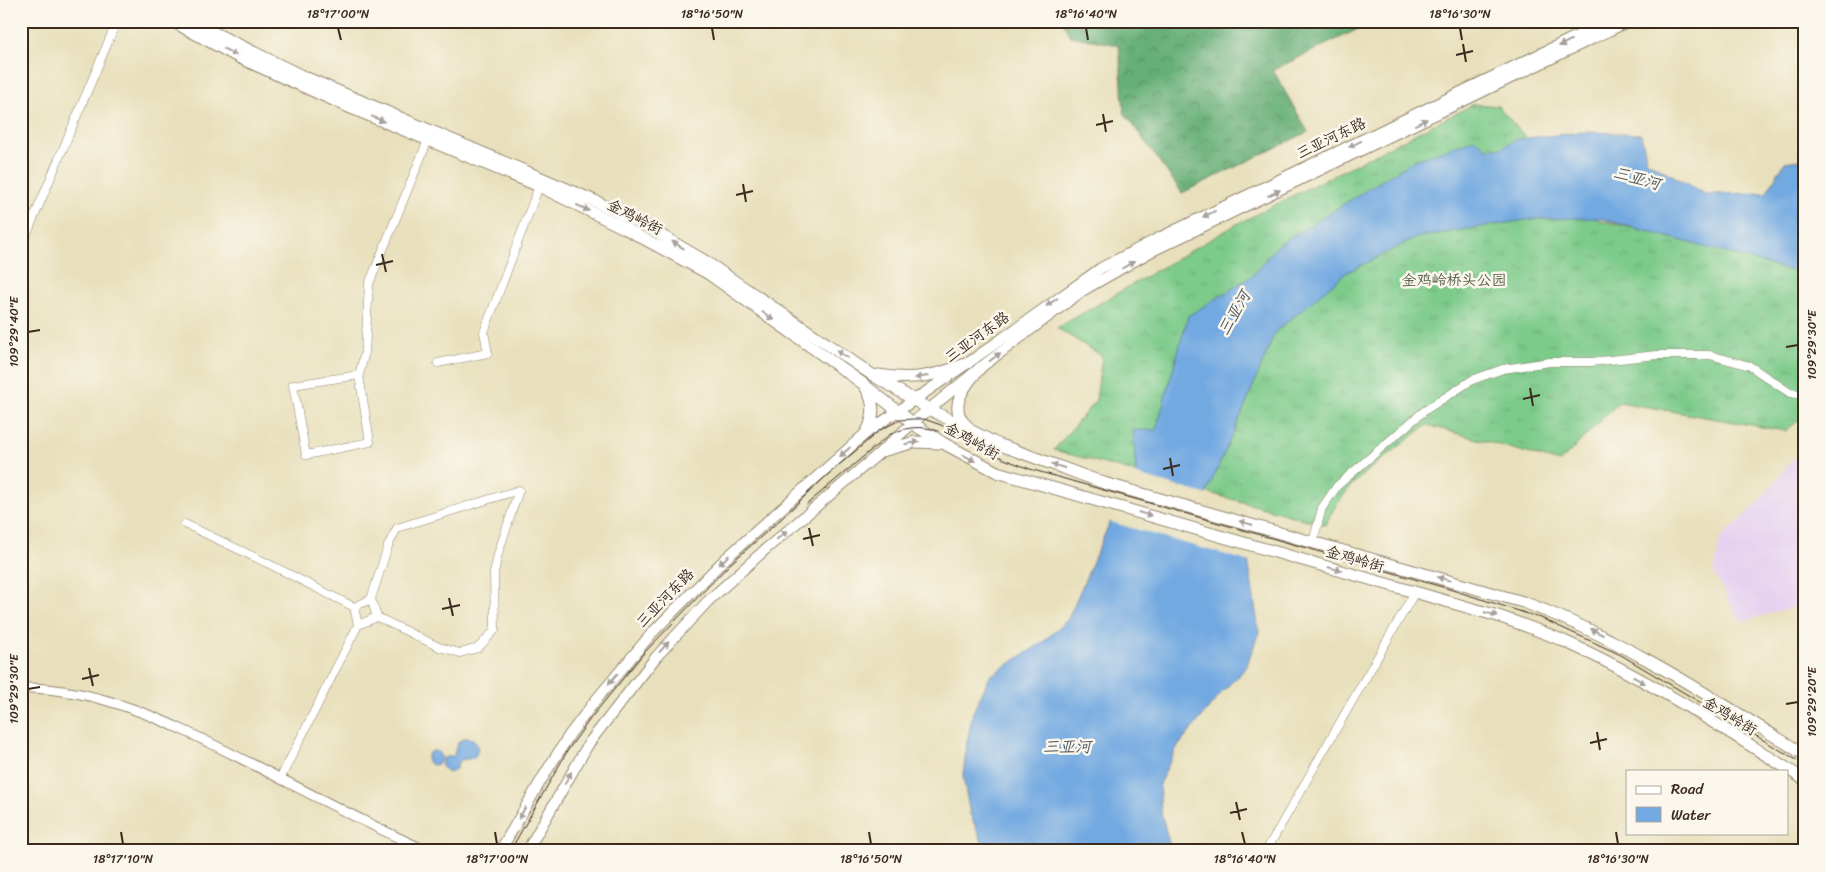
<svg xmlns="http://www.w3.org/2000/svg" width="1826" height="872" font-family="Sriracha,'LXGW WenKai TC',sans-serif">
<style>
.built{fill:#e6d2f0}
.grass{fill:url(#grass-tufts);stroke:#5c7a54}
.forest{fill:url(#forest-crowns);stroke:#506c4a}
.water{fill:#72a9e1;stroke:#566a80}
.pier{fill:#e8e0bc}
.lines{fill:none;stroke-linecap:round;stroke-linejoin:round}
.minor-casing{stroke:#92856d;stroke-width:9}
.tertiary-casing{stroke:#92856d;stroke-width:11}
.secondary-casing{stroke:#92856d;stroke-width:12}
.primary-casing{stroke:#92856d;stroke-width:13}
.minor{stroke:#fff;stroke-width:8}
.tertiary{stroke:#fff;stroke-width:9}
.secondary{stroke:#fff;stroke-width:10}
.primary{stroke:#fff;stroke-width:11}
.tram{stroke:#3b2a1e;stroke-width:1}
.oneway{fill:#a79f9a}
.ticks{fill:none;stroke:#3b2a1e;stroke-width:2}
.labels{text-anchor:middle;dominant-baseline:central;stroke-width:5;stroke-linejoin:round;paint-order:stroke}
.street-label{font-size:15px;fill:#3b2a1e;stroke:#fbf7ec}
.park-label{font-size:15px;fill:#4f5a3f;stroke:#fbf7ec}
.water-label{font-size:16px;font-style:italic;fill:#4e5662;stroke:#fbf7ec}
.neatline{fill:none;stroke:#3b2a1e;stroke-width:2}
.ticks-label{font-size:12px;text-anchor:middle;fill:#3b2a1e}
</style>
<defs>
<pattern id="grass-tufts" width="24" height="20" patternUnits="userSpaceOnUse" patternTransform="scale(1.25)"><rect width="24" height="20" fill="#7dcb8b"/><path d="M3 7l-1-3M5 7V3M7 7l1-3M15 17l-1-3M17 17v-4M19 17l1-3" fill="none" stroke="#6dae78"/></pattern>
<pattern id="forest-crowns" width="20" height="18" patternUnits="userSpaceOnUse" patternTransform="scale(1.25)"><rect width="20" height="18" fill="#66af77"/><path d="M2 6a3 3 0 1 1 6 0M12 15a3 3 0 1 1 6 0" fill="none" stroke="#558f61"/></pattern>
</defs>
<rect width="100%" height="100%" fill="#fbf7ec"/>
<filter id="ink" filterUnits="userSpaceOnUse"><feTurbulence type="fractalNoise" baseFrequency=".02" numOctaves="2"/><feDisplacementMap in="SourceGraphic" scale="10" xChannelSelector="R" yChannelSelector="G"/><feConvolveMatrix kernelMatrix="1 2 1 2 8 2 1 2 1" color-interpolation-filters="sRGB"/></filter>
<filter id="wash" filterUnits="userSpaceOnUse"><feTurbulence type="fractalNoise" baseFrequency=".0096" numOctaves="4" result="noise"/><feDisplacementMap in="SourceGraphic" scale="20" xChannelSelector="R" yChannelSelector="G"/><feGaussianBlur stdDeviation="1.12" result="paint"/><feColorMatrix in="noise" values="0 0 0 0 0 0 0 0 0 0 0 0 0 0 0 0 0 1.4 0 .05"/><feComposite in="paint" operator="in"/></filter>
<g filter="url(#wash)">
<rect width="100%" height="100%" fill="#e8e0bc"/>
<path class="built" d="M1805 448V604L1740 622 1714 573 1720 539 1758 503 1787 466Z"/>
<path class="grass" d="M1474 104 1498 106 1598 220 1805 268V416L1785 431 1619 402 1560 462 1427 425 1366 472 1351 486 1336 505 1325 525 1054 450 1096 400 1102 356 1057 328 1237 224Z"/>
<path class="forest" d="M1063 21H1375L1273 70 1308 132 1182 193 1124 112 1119 45 1070 36Z"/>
<path class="water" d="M1586 132 1641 134 1647 161 1705 194 1766 193 1785 162 1805 159V270H1788L1599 218 1532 219 1418 237 1346 273 1275 332 1245 406 1205 497 1244 533 1259 632 1246 668 1222 692 1176 749 1159 784 1161 812 1171 851H988L983 844 970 814 963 777 967 742 973 712 990 676 1042 643 1068 619 1129 478 1136 472 1133 430H1156L1188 316 1251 277 1277 246 1413 161 1475 139 1486 148H1501L1517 139Z
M466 738 473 739C479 746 479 750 474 758L461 760 457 764V768L452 771 447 772 441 765 443 758 454 756C456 747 456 741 466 738Z
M427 758a7 7 0 1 1 14 0a7 7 0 1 1-14 0Z"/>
<path class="pier" d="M1130 473 1208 495 1246 532 1251 562 1107 521 1127 476Z"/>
</g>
<g filter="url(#ink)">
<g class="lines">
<defs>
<path id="minor" d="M21 248 117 21
M438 363 488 353 484 332 539 186
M359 375 293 385 306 455 370 442 359 375 365 352 369 284 428 140
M185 524 269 564 354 607 358 625 280 779
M1313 542 1322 508 1337 486 1424 411 1472 380 1503 369 1550 362H1591L1657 355H1710L1750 366 1790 393 1805 395
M371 599 388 546 397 528 519 490
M354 607 371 599 377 617
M358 625 377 617 439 647 460 653 478 648 495 630 494 573 498 554 519 490
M1266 851 1415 592"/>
<path id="tertiary" d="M21 688C104 687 178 727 250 763 309 793 367 824 427 851"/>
<path id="secondary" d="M500 851 546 772 570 734 595 701 652 633 724 560 866 433 968 363 1101 268 1159 238 1608 21
M527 851 589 743 656 657 708 601 767 548 882 451 917 419 980 368 1082 291 1150 252 1629 21"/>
<path id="primary" d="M172 21 238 57 351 108 539 186 626 229 709 274 862 383 918 427 943 443 997 472 1498 616C1521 624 1544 632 1566 642 1650 680 1728 731 1805 780
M190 21 300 75 595 201 647 227 705 261 871 374 929 409 995 443 1104 483 1523 602C1624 639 1714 699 1805 755
M878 375C913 381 935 376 968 363
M866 388C875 403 875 418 866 433
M968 427C945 408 966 384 980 368
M882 451 915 442 939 443"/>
</defs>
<use href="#minor" class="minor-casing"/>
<use href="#tertiary" class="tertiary-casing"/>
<use href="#secondary" class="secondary-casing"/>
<use href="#primary" class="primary-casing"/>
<use href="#minor" class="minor"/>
<use href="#tertiary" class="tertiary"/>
<use href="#secondary" class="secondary"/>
<use href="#primary" class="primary"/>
<path class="tram" d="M807 504 889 435C904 427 922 425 938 431
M510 851 568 750 590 719 643 654 730 564 780 520 825 477 880 430 900 420 912 419H924L941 425 1004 459 1030 469 1446 588 1541 618 1621 655 1805 765"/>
</g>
<defs><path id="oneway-solid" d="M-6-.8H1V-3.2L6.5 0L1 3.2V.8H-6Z" transform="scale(1.25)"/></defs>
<g class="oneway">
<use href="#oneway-solid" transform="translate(1565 43) rotate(153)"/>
<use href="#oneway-solid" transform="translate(230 52) rotate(28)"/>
<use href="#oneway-solid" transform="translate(378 119) rotate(23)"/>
<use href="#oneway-solid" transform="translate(1421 122) rotate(-26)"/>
<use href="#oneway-solid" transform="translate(1355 144) rotate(154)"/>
<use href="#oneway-solid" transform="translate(1274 193) rotate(-26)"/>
<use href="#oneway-solid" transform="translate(583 208) rotate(26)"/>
<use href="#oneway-solid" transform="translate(1209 214) rotate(154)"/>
<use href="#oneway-solid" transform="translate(678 245) rotate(-149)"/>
<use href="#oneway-solid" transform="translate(1128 265) rotate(-30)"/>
<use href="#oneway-solid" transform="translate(1052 302) rotate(145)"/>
<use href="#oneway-solid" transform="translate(768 316) rotate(35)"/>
<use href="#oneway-solid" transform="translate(842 354) rotate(-146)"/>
<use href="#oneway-solid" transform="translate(995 357) rotate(-37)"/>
<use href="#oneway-solid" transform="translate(922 377) rotate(171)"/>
<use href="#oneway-solid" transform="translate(912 443) rotate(-10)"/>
<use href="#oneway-solid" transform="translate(845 452) rotate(138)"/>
<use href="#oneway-solid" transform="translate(969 458) rotate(29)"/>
<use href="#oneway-solid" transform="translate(1058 466) rotate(-162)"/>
<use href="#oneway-solid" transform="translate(1145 514) rotate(16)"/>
<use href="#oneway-solid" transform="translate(1246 523) rotate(-164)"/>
<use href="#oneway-solid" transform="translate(782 535) rotate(-40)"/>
<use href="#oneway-solid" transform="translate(724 560) rotate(137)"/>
<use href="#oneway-solid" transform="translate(1335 569) rotate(16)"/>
<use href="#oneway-solid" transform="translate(1444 579) rotate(-164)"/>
<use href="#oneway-solid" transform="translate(1491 614) rotate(16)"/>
<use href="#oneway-solid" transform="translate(1597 632) rotate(-153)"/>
<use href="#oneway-solid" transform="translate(664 647) rotate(-48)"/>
<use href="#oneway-solid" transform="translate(613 679) rotate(130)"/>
<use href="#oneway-solid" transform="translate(1639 680) rotate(29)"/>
<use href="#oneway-solid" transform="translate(568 778) rotate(-62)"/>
<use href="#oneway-solid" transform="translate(522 813) rotate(120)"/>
</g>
</g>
<path class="ticks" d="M338 28 341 40M712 28 714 40M1086 28 1088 40M1460 28 1462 40M1463 44 1466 62M1456 55 1473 51M1103 114 1106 132M1096 125 1113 121M743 184 746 202M736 195 753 191M382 254 386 272M376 265 393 261M28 332 40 330M1786 347 1798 345M1530 388 1533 406M1523 399 1540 395M1170 458 1173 476M1163 469 1180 465M809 528 813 546M803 539 820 535M449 598 453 616M442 609 460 605M89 668 93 686M82 679 99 675M28 689 40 687M1786 704 1798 702M1597 732 1600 750M1590 743 1607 739M1236 802 1240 820M1230 813 1247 809M121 832 123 844M495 832 497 844M869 832 871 844M1242 832 1245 844M1616 832 1618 844"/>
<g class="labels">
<g class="street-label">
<text transform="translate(1331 138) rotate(-26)">三亚河东路</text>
<text transform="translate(635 217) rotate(27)">金鸡岭街</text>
<text transform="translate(977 337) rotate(-36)">三亚河东路</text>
<text transform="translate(972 441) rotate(29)">金鸡岭街</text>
<text transform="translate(1355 559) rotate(16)">金鸡岭街</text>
<text transform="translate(665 598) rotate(-46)">三亚河东路</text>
<text transform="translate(1730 716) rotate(31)">金鸡岭街</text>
</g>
<g class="park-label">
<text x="1454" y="280">金鸡岭桥头公园</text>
</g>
<g class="water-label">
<text transform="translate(1637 178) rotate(15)">三亚河</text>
<text transform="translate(1234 313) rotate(-60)">三亚河</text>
<text x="1067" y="746">三亚河</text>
</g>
</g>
<rect width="1826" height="872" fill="none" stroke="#fbf7ec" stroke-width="55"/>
<rect x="1626" y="770" width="162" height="65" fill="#fbf7ec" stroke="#aea59a"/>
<rect x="1636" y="786" width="25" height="8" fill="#ffffff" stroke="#aea59a"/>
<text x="1671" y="794" font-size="15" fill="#3b2a1e">Road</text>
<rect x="1636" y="807" width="25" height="15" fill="#72a9e1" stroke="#aea59a"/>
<text x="1671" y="820" font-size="15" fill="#3b2a1e">Water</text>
<rect x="28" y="28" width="1770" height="816" class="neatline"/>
<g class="ticks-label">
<text x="338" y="18">18°17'00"N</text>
<text x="712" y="18">18°16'50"N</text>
<text x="1086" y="18">18°16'40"N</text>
<text x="1460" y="18">18°16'30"N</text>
<text transform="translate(14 332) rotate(-90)" y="4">109°29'40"E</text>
<text transform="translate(1812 345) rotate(-90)" y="4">109°29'30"E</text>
<text transform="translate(14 689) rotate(-90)" y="4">109°29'30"E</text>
<text transform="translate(1812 702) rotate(-90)" y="4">109°29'20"E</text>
<text x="123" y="863">18°17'10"N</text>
<text x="497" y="863">18°17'00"N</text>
<text x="871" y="863">18°16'50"N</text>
<text x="1245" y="863">18°16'40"N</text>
<text x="1618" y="863">18°16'30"N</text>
</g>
</svg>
